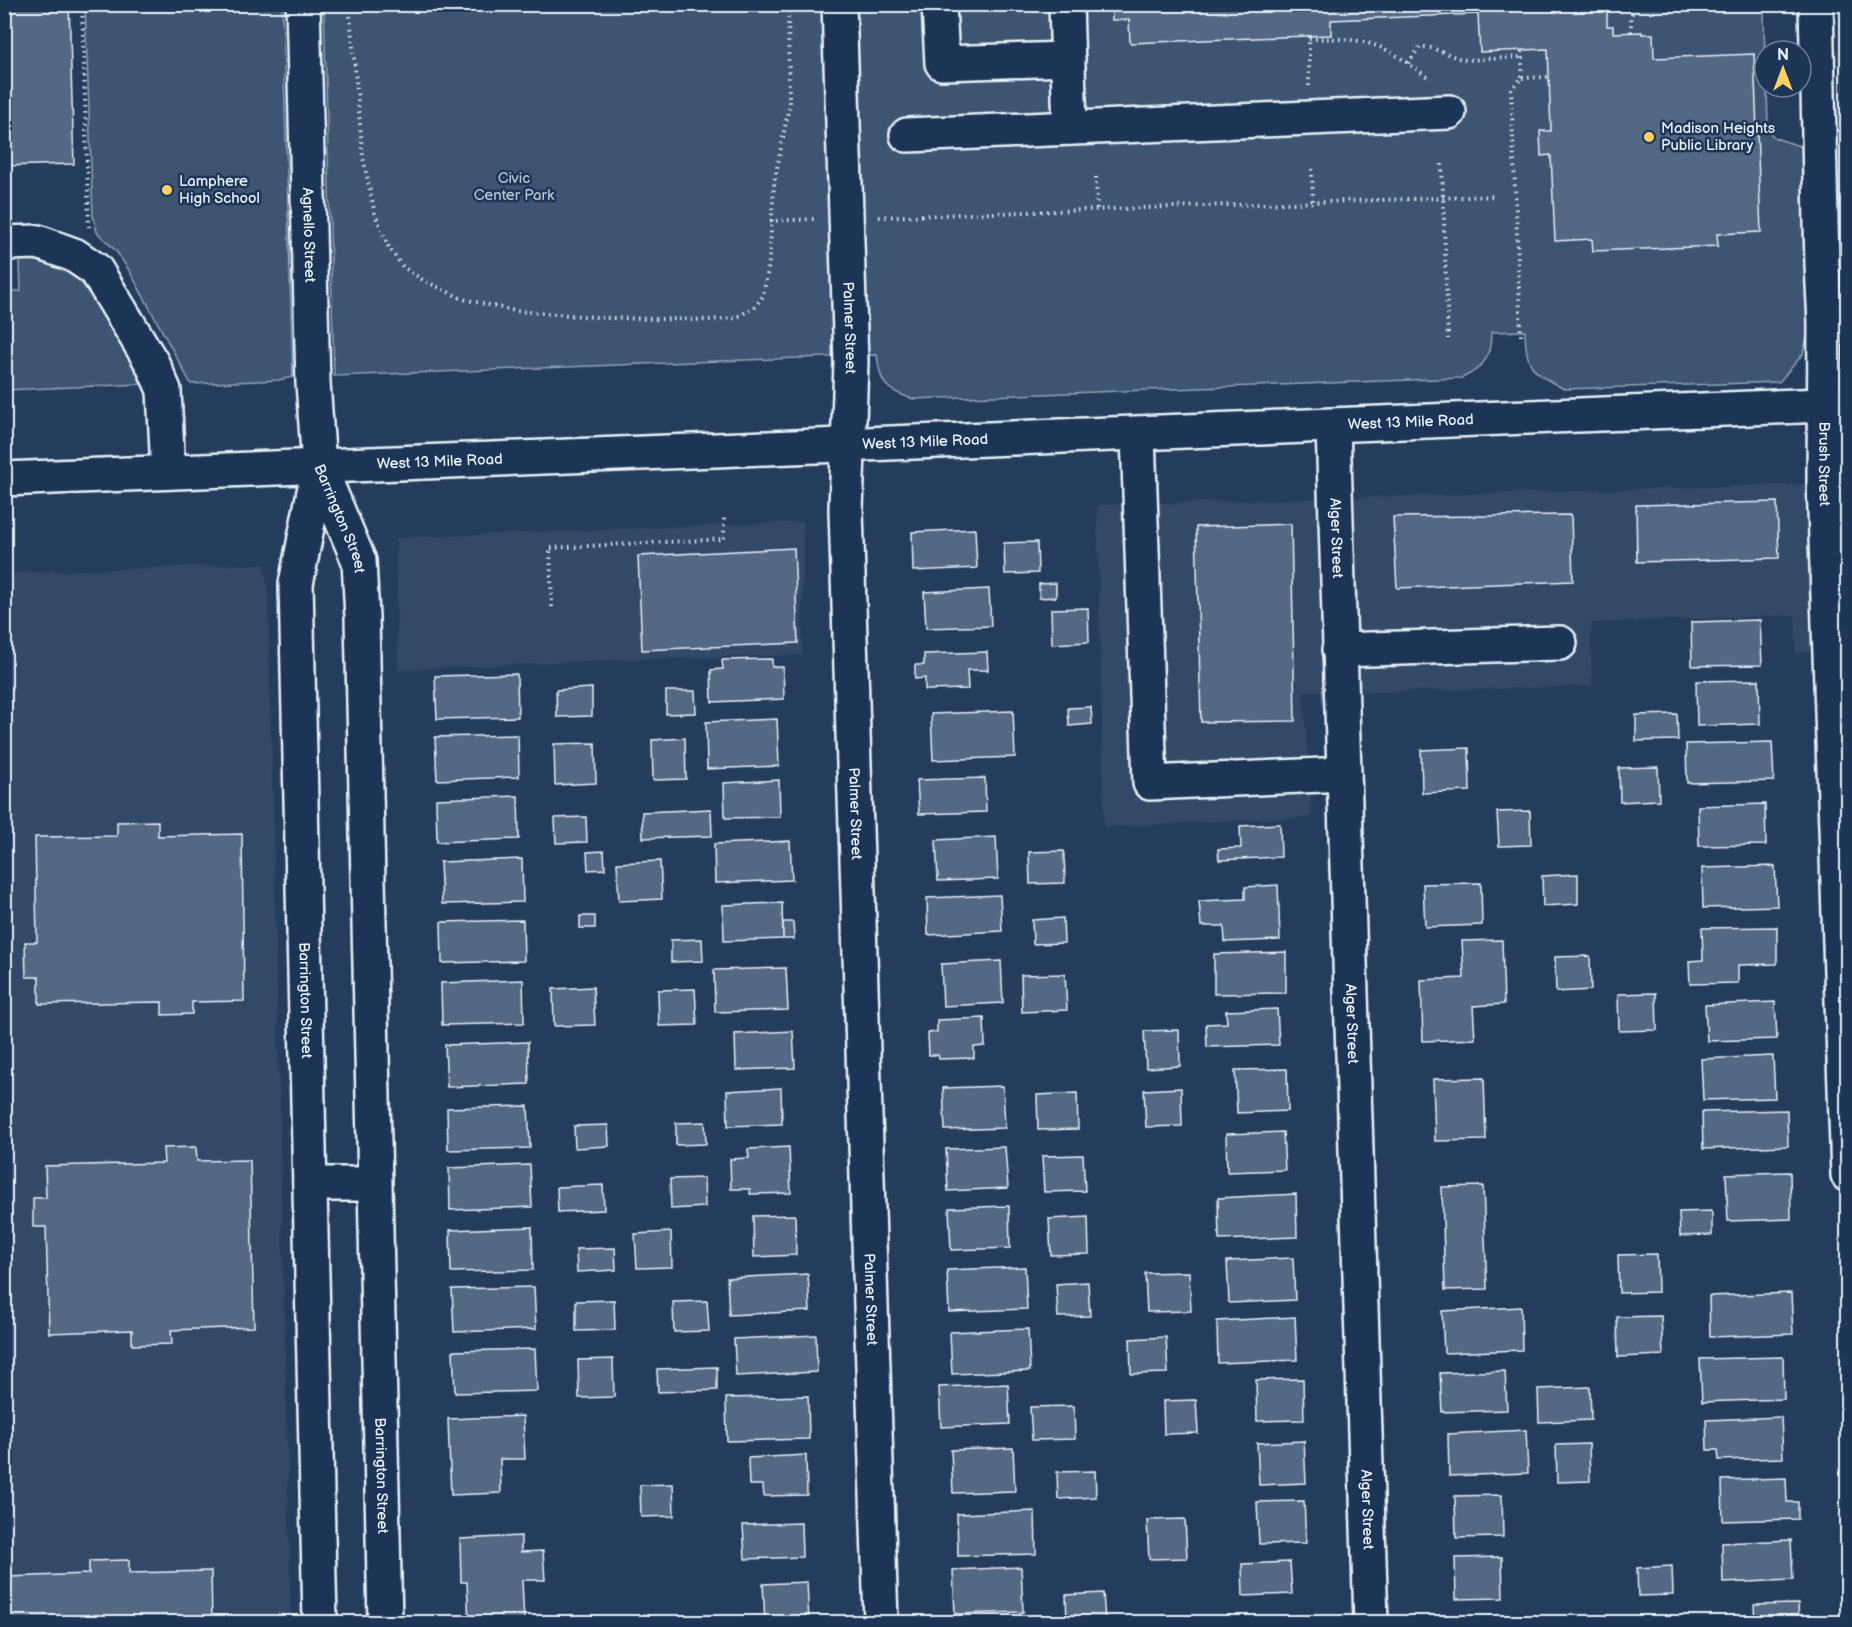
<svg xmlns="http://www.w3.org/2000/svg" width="1852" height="1627" font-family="'Balsamiq Sans',sans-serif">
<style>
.built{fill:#334a68}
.green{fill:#3e5472;stroke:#93a2b5;stroke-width:1.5}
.building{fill:#536782;stroke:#e8f1f8;stroke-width:1.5}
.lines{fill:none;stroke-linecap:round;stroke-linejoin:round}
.minor-casing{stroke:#e8f1f8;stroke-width:38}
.major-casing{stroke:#e8f1f8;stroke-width:38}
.path{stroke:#e8f1f8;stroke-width:4;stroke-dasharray:1.5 4.5;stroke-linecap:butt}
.minor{stroke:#1d3557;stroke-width:33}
.major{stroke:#1d3557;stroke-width:33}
.poi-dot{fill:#ffd166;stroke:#1d3557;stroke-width:2}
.labels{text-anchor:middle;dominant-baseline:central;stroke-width:5;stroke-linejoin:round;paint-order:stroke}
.poi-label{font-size:15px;fill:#e8f1f8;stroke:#1d3557;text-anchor:start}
.park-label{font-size:15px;fill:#b5c2d0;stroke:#1d3557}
.street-label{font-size:15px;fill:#e8f1f8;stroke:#1d3557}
</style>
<rect width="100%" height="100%" fill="#253d5d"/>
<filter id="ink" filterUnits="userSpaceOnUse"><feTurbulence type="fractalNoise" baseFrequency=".0167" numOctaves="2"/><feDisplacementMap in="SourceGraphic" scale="12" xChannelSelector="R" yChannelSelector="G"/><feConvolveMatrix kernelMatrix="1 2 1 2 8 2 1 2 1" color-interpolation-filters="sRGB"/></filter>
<g filter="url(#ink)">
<path class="built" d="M1841 51H1848L1847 203Z
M1847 483V650L1796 653 1795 615 1591 623 1592 686 1381 692 1303 691 1312 817 1104 827 1097 505Z
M803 522 802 655 607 660 398 670 396 538Z
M264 564 268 593 291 1622H5L4 573Z"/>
<path class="green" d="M85 5H282L293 377 279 380 191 384 129 270 116 251 97 232 93 216Z
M324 5H1764L1765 87H1767L1768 131 1775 138 1803 147 1808 332 1803 354 1779 382 1564 389C1532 372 1526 368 1525 331L1491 332C1491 357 1484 368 1462 378L913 399C884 389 881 385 877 355L334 376Z
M20 260C34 260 48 261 61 267 95 284 124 351 143 384L5 390 4 291H21Z"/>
<path class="building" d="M4 4H69L74 164 4 166Z
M1112 4H1607V26H1613V33L1642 32V34H1653L1654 58 1754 54 1761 232 1717 234 1718 246 1593 251 1592 239 1555 241 1551 155 1541 156 1540 131H1551L1548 49 1480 52 1478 14 1331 20V35L1130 43 1129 20H1112Z
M1777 502 1779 558 1637 562 1636 505Z
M1571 515 1573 581 1397 588 1393 517Z
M1291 524 1295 721 1201 722 1196 527Z
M975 529 977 568 913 571 912 532Z
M1037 542 1038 573 1005 574 1004 543Z
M794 548 798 643 642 650 638 556Z
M1056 583V597L1039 598V584Z
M989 589 991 626 926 628 924 592Z
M1088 608 1089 642 1052 644 1051 609Z
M1760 620 1762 665 1692 666 1691 622Z
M987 652 988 670H967L968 689 925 690V678L915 679V665H924V654Z
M772 659V667H783L784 699 712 702 711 670 723 669 722 660Z
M517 674 518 717 437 719 435 676Z
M1759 680 1760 724 1697 726 1696 681Z
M592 688V716L557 717 556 690Z
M666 691H695L696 713 666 714Z
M1091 707 1092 724 1069 726 1068 708Z
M1013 711 1015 757 933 760 931 714Z
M1677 714 1678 740 1636 741V715Z
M777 719 779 766 707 769 706 722Z
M518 735 519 777 437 780 435 737Z
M685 738 686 779 653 780 652 740Z
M1772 742 1774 781 1687 783 1686 744Z
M595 743 596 783 555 785 554 744Z
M1469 748 1470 791 1422 793 1421 750Z
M1658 767 1659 800 1620 802 1619 768Z
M985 778 986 812 919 814 917 780Z
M779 780 780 817 725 818 724 783Z
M518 796 519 839 437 842 436 799Z
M1765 804 1766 845 1699 846 1698 806Z
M711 809 712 836 643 838 642 812Z
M1530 811 1531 845 1499 846 1497 812Z
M586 817 587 842 556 843 555 818Z
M158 821V836L242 834 244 1001 192 1002V1014L162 1015V1002L39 1004V977H26L25 942H37L35 837 117 836V822Z
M1280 824 1281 857 1219 860 1218 849 1241 848 1240 826Z
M996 837 998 879 938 881 936 840Z
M790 841 792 880 715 883 714 844Z
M604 851 605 869 588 870 587 852Z
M1064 851 1065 883 1030 884 1029 852Z
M522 859 523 902 442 904 440 862Z
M660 861 662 899 619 901 617 863Z
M1775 866 1777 906 1703 908 1702 868Z
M1578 874V904L1543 906 1542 876Z
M1481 883 1482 925 1425 927 1423 884Z
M1278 885 1280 940 1225 942 1224 926H1201L1199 901 1245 899V887Z
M1000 895 1002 931 928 935 927 898Z
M782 903 783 939 724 941 723 905Z
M580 916H595V928H580Z
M1063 918 1064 943 1033 944 1032 920Z
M523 920 524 961 442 963 441 922Z
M783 922H793L794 939H783Z
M1777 927V964L1738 965V983L1690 984 1689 961 1703 960 1702 928Z
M702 939 703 961 671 962V940Z
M1502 940 1504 1004 1473 1006 1475 1039 1423 1041 1421 980 1464 978 1462 941Z
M1286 952V993L1214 994V954Z
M1590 956 1591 990 1556 992 1555 957Z
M1001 961 1003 1003 943 1006 941 964Z
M786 968 788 1010 715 1012 714 970Z
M1065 974 1067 1010 1022 1012 1021 975Z
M523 980 524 1023 442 1025 441 983Z
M593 987 595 1025 554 1026 553 989Z
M695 989 697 1025 659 1026 658 990Z
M1656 993 1657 1030 1619 1031 1618 994Z
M1775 1002 1777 1039 1707 1041 1705 1005Z
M1277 1009 1279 1045 1207 1047 1206 1024 1227 1023 1226 1011Z
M984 1018 985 1046 974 1047V1058L939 1059 938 1055H929L928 1033 937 1032V1020Z
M1179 1030 1180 1066 1146 1068 1144 1031Z
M793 1031 795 1068 736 1070 735 1034Z
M528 1042 529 1084 447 1087 445 1045Z
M1773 1056 1775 1098 1703 1100 1701 1059Z
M1287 1069 1288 1111 1237 1113 1235 1070Z
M1484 1078 1486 1140 1435 1141 1433 1079Z
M1003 1086 1005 1128 945 1130 943 1088Z
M781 1088 782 1124 728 1126 727 1091Z
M1181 1088 1182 1126 1146 1127 1144 1090Z
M1077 1093 1078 1129 1038 1130 1037 1095Z
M528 1106 530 1148 448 1150 447 1108Z
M1787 1110 1788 1146 1703 1149 1702 1112Z
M705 1122 706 1144 676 1145V1123Z
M608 1125 609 1146 575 1148 574 1126Z
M1283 1132 1285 1170 1227 1172 1226 1134Z
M196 1147 197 1161 250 1160 254 1327 171 1330 172 1344 132 1345V1330L49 1333 46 1227H33V1198H46L45 1166 164 1163 163 1148Z
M789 1147 791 1193 750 1194V1189H731L730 1159 749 1158 748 1149Z
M1005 1147 1008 1188 948 1191 946 1149Z
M1083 1155 1085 1191 1044 1192 1042 1156Z
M530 1165 532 1207 450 1210 449 1168Z
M1790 1172 1791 1219 1728 1221 1726 1174Z
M704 1178 705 1207 671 1209 670 1179Z
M603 1185 604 1210 558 1212 557 1187Z
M1483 1186 1487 1289 1445 1290 1442 1187Z
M1296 1194 1297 1237 1219 1240 1218 1198Z
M1009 1206 1010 1248 951 1250 949 1208Z
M1712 1211V1235L1680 1236 1679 1212Z
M795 1215 796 1255 754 1257 753 1216Z
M1088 1217 1089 1254 1051 1255 1049 1219Z
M532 1227 533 1270 451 1272 450 1230Z
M671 1232 672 1267 637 1268 635 1234Z
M615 1248 616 1270 577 1272 576 1249Z
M1657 1254 1658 1292 1619 1293 1618 1255Z
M1293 1258 1295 1300 1229 1303 1227 1261Z
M1025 1267 1027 1309 949 1312 947 1270Z
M1189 1272 1191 1311 1147 1312 1145 1273Z
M808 1274 810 1311 729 1315 727 1278Z
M1088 1282 1090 1316 1058 1317 1056 1284Z
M534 1287 536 1329 454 1332 452 1289Z
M1791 1293 1793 1334 1710 1337 1709 1296Z
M614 1300 615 1330 576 1331V1301Z
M707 1301 709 1331 674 1332 673 1302Z
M1521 1307 1522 1350 1444 1353 1442 1311Z
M1661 1316 1663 1355 1618 1357 1617 1317Z
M1295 1317 1297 1360 1218 1363 1217 1321Z
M1028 1329 1030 1371 952 1374 950 1332Z
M816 1335 817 1372 736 1376 734 1339Z
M1166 1337 1168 1373 1131 1374 1130 1339Z
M535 1349 537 1391 455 1393 453 1351Z
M1783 1357 1784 1399 1702 1402 1700 1359Z
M613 1359 614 1397 579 1398 578 1360Z
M717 1367V1390L658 1392 657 1369Z
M1505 1371 1507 1410 1442 1412 1440 1373Z
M1303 1379 1304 1420 1257 1421 1256 1380Z
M1008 1384 1010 1424 941 1427 939 1387Z
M1590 1387 1591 1420 1539 1422 1538 1389Z
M808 1396 809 1439 727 1441 726 1398Z
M1196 1400 1198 1433 1164 1434 1163 1401Z
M1074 1406 1075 1439 1032 1440 1030 1407Z
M523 1416 525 1459H500L501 1493 451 1495 448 1419Z
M1781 1417 1783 1458 1719 1460 1718 1450H1707L1706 1420Z
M1526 1430 1528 1473 1449 1476 1448 1434Z
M1304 1441 1306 1483 1259 1485 1257 1443Z
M1589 1444 1590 1481 1557 1482 1556 1445Z
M1013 1448 1015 1491 953 1493 951 1450Z
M806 1455 807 1495 764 1496 763 1485H749L748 1458Z
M1095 1471 1096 1497 1058 1499 1057 1472Z
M1786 1478 1787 1502H1798V1519L1723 1521 1722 1480Z
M673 1484 674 1516 641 1517 640 1485Z
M1502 1495 1503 1537 1456 1538 1455 1496Z
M1304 1501 1306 1543 1259 1544 1257 1502Z
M1035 1511 1036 1554 958 1556 957 1514Z
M1185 1519 1187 1558 1149 1559 1147 1520Z
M801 1523 802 1557 745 1559 743 1525Z
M521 1536V1552L543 1551 545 1580H522L524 1622H469L467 1582H461L460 1539Z
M1791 1540 1793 1580 1723 1583 1722 1543Z
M1502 1557 1503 1598 1456 1599 1455 1558Z
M129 1560V1573L211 1571 212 1622H9L8 1577 89 1574V1561Z
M1290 1562 1292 1594 1243 1596 1242 1564Z
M1672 1566 1673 1595 1638 1596 1637 1568Z
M1021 1567 1023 1612 955 1614 953 1570Z
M807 1582 809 1622H765L763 1584Z
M1103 1593 1105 1621 1067 1622 1066 1595Z
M1798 1604 1799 1622H1755L1754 1605Z
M1504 1616V1622H1457V1618Z
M720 1617V1622H685V1618Z"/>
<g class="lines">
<defs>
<g id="minor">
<path id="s1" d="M303 4 313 383 319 466 296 584 320 1622"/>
<path id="s2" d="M839 4 851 362 846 510 881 1622"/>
<path d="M939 4 942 63 1068 59"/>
<path d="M1066 4 1070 128"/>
<path id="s3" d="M1816 4 1822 264 1825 324 1824 481 1848 1175"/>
<path d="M907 135 1449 112"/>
<path d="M4 243 38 242 74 255 96 270 152 363 164 390 168 472"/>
<path id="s4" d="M1333 426 1371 1622"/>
<path d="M1138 434 1150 783 1344 774"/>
<path id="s5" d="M319 466 359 561 362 617 385 1622"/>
<path d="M1339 650 1560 643"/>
<path d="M310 1184H374"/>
</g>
<g id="major">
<path id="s6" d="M4 479 1848 404"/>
</g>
</defs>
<use href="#minor" class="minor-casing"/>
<use href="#major" class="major-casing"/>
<path class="path" d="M82 4 89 227
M349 4 363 157 375 214 389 248 403 267 423 280 463 299 515 311 609 318 707 320 735 318 755 307 763 296 769 264 774 184 789 106 788 4
M1631 32V16L1636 4
M1309 39C1339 38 1367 38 1394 54 1406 61 1417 70 1429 78
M1408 63 1420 47C1437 46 1451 58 1467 60L1522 57
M1522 78 1549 77
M1309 86V36
M1442 164 1448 339
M1312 169 1313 202
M1096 177 1097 209
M879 217 1496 196
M770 221 814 219
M1521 336 1511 89 1522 78V50
M552 607 550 548 724 539V515"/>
<use href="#minor" class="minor"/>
<use href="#major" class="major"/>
</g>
</g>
<g class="poi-dot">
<circle cx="1649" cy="137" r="6"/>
<circle cx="167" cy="190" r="6"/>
</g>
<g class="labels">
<g class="poi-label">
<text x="1661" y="128">Madison Heights<tspan x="1661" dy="17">Public Library</tspan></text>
<text x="179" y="181">Lamphere<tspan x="179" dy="17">High School</tspan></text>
</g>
<g class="park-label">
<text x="514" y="178">Civic<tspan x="514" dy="17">Center Park</tspan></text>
</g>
<g class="street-label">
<text stroke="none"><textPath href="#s1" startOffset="231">Agnello Street</textPath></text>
<text stroke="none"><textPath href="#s2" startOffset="324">Palmer Street</textPath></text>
<text stroke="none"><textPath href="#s6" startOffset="1408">West 13 Mile Road</textPath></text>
<text stroke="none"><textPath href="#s6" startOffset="922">West 13 Mile Road</textPath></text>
<text stroke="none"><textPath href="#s6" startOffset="436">West 13 Mile Road</textPath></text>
<text stroke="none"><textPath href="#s3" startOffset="460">Brush Street</textPath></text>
<text stroke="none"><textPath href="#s5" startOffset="57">Barrington Street</textPath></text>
<text stroke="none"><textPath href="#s4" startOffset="112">Alger Street</textPath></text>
<text stroke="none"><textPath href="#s2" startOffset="810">Palmer Street</textPath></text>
<text stroke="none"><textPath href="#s1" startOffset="999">Barrington Street</textPath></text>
<text stroke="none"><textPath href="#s4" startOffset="598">Alger Street</textPath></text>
<text stroke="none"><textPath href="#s2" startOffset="1296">Palmer Street</textPath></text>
<text stroke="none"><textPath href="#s5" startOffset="1018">Barrington Street</textPath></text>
<text stroke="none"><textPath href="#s4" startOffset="1084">Alger Street</textPath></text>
</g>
</g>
<rect width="1852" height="1627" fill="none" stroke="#1d3557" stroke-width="24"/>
<rect x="12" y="12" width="1828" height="1603" fill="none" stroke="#e8f1f8" stroke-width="2" filter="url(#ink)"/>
<g transform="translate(1783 69)"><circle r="28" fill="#1d3557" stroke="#6e8097" stroke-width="1.5"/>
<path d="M0-4.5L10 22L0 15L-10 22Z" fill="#ffd166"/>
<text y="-9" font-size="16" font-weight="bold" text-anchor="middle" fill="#e8f1f8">N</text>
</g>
</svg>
